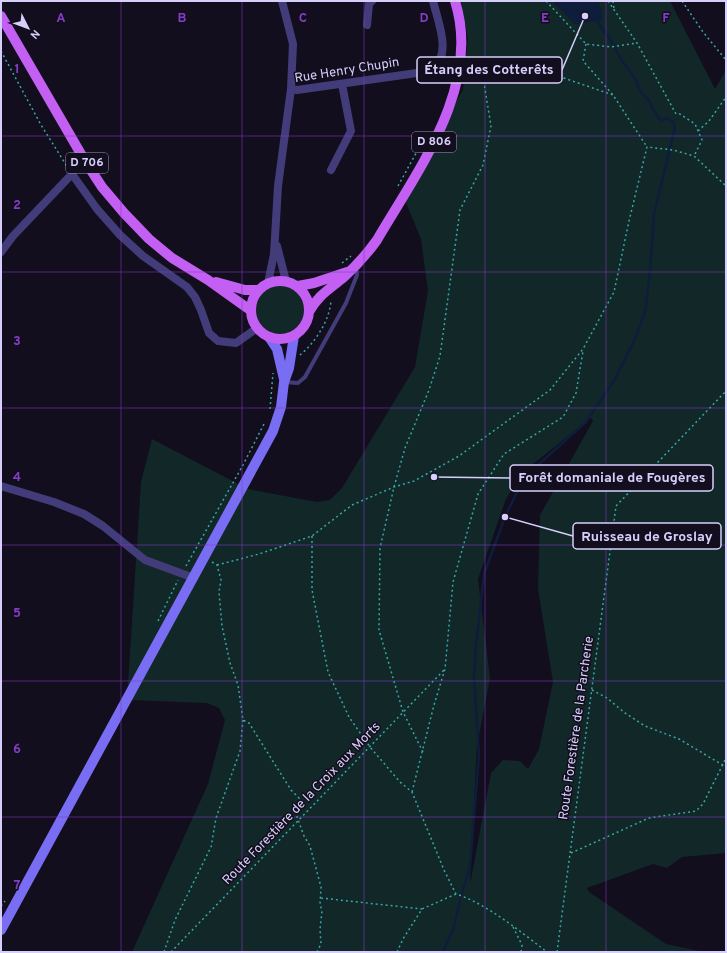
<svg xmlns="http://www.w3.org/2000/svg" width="727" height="953" font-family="Overpass,sans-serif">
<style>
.green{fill:#122728;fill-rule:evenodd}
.water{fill:#0f1d3d}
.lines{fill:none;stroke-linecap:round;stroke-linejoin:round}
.stream{stroke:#0f1d3d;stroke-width:2.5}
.path{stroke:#37a7a7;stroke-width:1.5;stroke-dasharray:2 3;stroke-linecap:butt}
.lane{stroke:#423d7a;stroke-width:4}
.street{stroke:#423d7a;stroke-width:8}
.secondary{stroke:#796ef3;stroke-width:10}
.primary{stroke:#c35ff2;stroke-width:10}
.grid{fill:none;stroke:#843cc5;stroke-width:1;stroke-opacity:0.55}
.labels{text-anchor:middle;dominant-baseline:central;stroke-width:3;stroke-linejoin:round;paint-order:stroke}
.shield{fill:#120e1e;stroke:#9c95b9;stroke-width:1}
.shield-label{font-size:12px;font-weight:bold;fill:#d7cffb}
.street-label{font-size:13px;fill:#d7cffb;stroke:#120e1e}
.grid-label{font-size:13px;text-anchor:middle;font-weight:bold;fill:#843cc5;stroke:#120e1e;stroke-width:3;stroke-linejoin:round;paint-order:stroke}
.leader{fill:none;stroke:#d7cffb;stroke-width:1.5}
.callout-dot{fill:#d7cffb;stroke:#120e1e;stroke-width:1.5}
.callout{fill:#120e1e;stroke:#d7cffb;stroke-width:1.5}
.callout-label{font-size:14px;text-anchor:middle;font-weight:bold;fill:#d7cffb}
</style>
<rect width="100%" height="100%" fill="#120e1e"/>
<path class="green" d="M461 1H554L556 5 563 11 575 24 602 20V11L597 1H670L715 89 726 70V853L682 857 667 868 653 864 587 888 589 892 666 944 704 952H132L208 784 225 720 219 708 207 703 127 700 141 482 152 439 248 489 317 502 330 500 342 488 415 367 428 291 421 239 402 193 463 90 468 39ZM591 418 593 421 540 515 538 589 553 682 539 749 528 769 520 761 503 760 491 773 470 884 477 746 490 678 478 579 506 499 523 472Z
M256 310a24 24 0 1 1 48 0a24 24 0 1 1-48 0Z"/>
<path class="water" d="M554 1H597L602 11V20L575 24 563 11 556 5Z"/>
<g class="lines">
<path class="stream" d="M596 20 614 45
M443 952 454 927 460 900 470 866 479 755 474 677 476 646 484 574 505 517 519 488 540 463 586 422 615 379 635 339 645 312 650 273 654 214 675 128 673 122 667 118 661 121 653 110 650 102 641 92 634 77 622 61 615 48"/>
<path class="path" d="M546 1 586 44 611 47 637 43
M608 1 637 43 676 114H680L695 124 702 140 694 156
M613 1 614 9
M682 1 703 32 726 60
M586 44 583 61 613 95 647 147
M1 51 41 125 68 168
M698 131 709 121 726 97
M398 186 425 137
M342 263 351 256
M300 355C315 343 330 320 331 300
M270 409 273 373
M312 536V590L328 672 349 717 370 747 400 782 412 792 444 870 456 894C487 904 521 932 547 952
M212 562 217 565 221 580 219 592 222 626 230 663 238 685 243 720 249 723 291 790 299 798V805L296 814 304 836 310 846 321 887 320 904 322 911 320 929 321 944 317 952
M217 565 259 554 312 536 352 505 394 487 414 481 459 456 550 390 583 349 614 292 629 221 647 147 673 150 694 156 726 186
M186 566 243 465 265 422
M158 621 178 580
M592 690 607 698 625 713 645 726 679 739 726 767
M423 752 403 712 379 630 380 548 394 487 405 448 429 390 440 356 460 210 483 165 491 126 484 83 490 65 502 62 558 76 613 95
M412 792 434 705 445 669 453 582 478 494 504 454 563 417 576 393 583 351
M571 853 649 818 696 811 703 804 726 758
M321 898 422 909
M1 906 5 901
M513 927 522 945 521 952
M164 952 175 920 211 847 216 818 240 751 243 720
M171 952 444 670
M397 952 403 939 422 909 456 894
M557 952 616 506 726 391"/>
<path class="lane" d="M284 382 298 383 305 377 346 303 357 275 356 268"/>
<path class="street" d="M282 1 293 44 291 89
M367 25 369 4 372 1
M331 170 351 131 342 84
M277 246 286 281
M1 252 13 236 72 174 97 209 120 235 143 256 187 287 195 297 201 310 209 333 218 341 236 343 257 328
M268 283 274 254 278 186 291 89 297 90 431 71C453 55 438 22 433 1
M1 486 54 502 84 514 103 526 145 560 194 578"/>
<path class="secondary" d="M269 337 277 349 284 379
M1 930 273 431 281 407 284 382 289 368 294 336"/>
<path class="primary" d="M1 16 85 161 102 187 124 213 149 239 172 258 208 280 250 310
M251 310a29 29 0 1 1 58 0a29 29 0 1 1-58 0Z
M216 282 245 290H258
M298 286 314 283 347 272
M309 312C318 295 330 289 344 277 356 266 367 254 377 240 418 170 482 86 455 1"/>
</g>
<path class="grid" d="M121 1V952M242 1V952M364 1V952M485 1V952M606 1V952M1 136H726M1 272H726M1 408H726M1 545H726M1 681H726M1 817H726"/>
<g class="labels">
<g class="shield">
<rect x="412" y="132" width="44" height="20" rx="3"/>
<rect x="66" y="153" width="42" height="20" rx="3"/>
</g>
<g class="shield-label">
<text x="434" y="142">D 806</text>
<text x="87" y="163">D 706</text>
</g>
<g class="street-label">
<text transform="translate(347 71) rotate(-9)">Rue Henry Chupin</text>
<text transform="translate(577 728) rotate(-82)">Route Forestière de la Parcherie</text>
<text transform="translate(302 804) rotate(-46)">Route Forestière de la Croix aux Morts</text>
</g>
</g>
<g class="grid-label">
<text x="61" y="22">A</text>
<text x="182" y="22">B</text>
<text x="303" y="22">C</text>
<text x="424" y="22">D</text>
<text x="545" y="22">E</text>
<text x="666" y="22">F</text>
<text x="17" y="73">1</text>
<text x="17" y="209">2</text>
<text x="17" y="345">3</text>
<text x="17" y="481">4</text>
<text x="17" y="617">5</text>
<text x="17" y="753">6</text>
<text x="17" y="889">7</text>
</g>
<path class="leader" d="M585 16L562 70M434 477L510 478M505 517L573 536"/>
<g class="callout-dot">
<circle cx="585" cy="16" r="4"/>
<circle cx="434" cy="477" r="4"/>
<circle cx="505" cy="517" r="4"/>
</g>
<g class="callout">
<rect x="417" y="57" width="145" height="26" rx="4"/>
<rect x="510" y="465" width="203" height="26" rx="4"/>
<rect x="573" y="523" width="148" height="26" rx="4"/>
</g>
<g class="callout-label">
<text x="489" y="74">Étang des Cotterêts</text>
<text x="612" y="482">Forêt domaniale de Fougères</text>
<text x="647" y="541">Ruisseau de Groslay</text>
</g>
<rect width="727" height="953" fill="none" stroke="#d7cffb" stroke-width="4"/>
<g transform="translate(28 28) rotate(132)" stroke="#120e1e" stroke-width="3" paint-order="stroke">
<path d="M0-3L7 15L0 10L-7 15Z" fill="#d7cffb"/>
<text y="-6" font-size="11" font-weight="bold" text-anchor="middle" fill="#d7cffb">N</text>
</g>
</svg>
